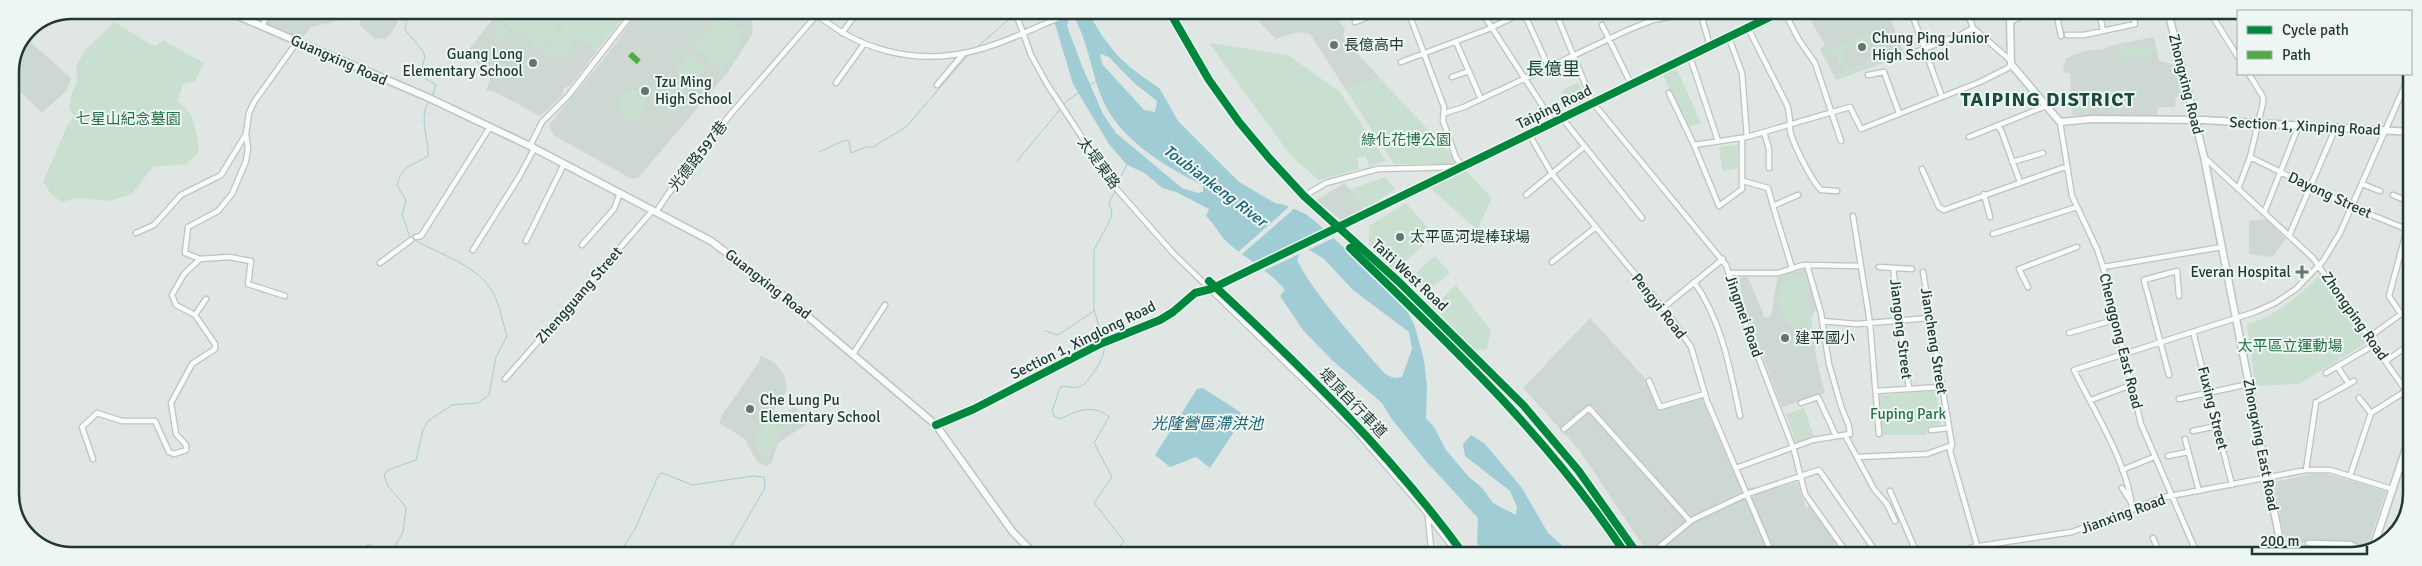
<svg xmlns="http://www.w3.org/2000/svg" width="2422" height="566" font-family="Signika,'Noto Sans TC',sans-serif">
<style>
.built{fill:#ced8d3}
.green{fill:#c9e0d0;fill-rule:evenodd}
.water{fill:#a0cdd5;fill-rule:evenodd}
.pier{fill:#e0e6e3}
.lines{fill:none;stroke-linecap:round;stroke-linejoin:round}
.stream{stroke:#a0cdd5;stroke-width:1}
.street-casing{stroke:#bdc3c0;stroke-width:7}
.secondary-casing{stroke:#bdc4c1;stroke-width:9}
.street{stroke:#fafbfb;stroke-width:4.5}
.secondary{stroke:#fafbfb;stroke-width:6}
.quiet{stroke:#52ac45;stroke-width:6;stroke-dasharray:12 6;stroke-linecap:butt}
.cycleway-casing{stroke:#edf6f2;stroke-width:11}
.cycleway{stroke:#00873e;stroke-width:8}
.poi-dot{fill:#637570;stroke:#edf6f2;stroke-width:2}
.labels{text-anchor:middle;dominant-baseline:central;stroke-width:4;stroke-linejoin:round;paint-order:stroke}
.poi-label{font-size:15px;fill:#1f3832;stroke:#edf6f2;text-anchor:start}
.street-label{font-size:15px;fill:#1f3832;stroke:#edf6f2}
.park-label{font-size:15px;fill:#2a6f46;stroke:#edf6f2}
.water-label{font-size:16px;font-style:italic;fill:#1a6273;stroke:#edf6f2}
.quarter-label{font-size:18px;fill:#1c4a40;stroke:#edf6f2}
.district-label{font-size:20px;font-weight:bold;letter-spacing:1px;fill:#1c4a40;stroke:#edf6f2}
.rim{fill:none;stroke:#1f3832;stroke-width:2.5}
</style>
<rect width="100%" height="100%" fill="#e0e6e3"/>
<path class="built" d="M234 10H412L413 12 412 18 406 19 404 22 399 20 390 35 384 39 374 38 359 24 363 15 311 27 302 39Z
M496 10H541L597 51 570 86 564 88 562 96 540 116 495 92 486 90 490 80 488 74 466 53 498 12Z
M640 10H751L753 33 728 72 639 177 632 179 553 135 549 125 603 60Z
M1249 11H1329L1345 28 1343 38 1379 77 1346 90 1310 34 1297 32 1276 39Z
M1805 11H1887L1905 55 1836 80 1820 49 1825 45Z
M25 37 71 78 67 90 42 113 10 82V71Z
M2154 37 2159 61 2175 65 2183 96 2176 97 2175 107H2158L2157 116 2072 115 2070 73 2063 72 2066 58 2084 51 2104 49 2108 46Z
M1345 183 1365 210 1341 220 1316 200Z
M2266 219 2286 239 2272 257 2249 254V221Z
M1805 269 1818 307 1811 317 1816 357 1825 393 1782 407 1748 317 1739 282 1741 277H1748L1765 318 1771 316 1778 275Z
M1590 318 1644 377 1659 406 1700 394 1735 476 1739 473 1743 475 1748 488 1757 487 1763 492 1797 482 1806 508 1809 505 1815 512 1844 556H1650L1580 451 1523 388Z
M760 355 775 363 784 375 787 390 773 411 783 417 794 406 810 422 778 443 771 464 766 466 760 464 755 458 745 439 719 423 722 415 759 362Z
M2313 474H2327L2386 491 2366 551 2350 544 2285 542 2274 482Z"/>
<path class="green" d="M513 10C521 10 531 8 538 10 552 14 559 26 556 38L564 28 541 10H618L625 15 597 51 578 38 562 58 548 47 554 40 544 45 556 55 554 57 533 44 528 39 527 40 501 19 503 17 511 22Z
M723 13 744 31 737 39 740 41 733 50 736 52 721 70 694 47Z
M114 22 152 45H157L163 40 204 63 195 81 183 84 178 101 192 116 199 145 197 154 186 164 153 167 132 194 110 201 78 198 62 202 52 195 43 182 67 126 74 116 69 108 72 93 77 81 76 66 86 49Z
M499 22 509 29 500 41 490 34Z
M1882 29 1884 33 1879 35C1893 43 1884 51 1883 62L1837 78V75L1846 71 1838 62 1839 53 1827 57 1825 52ZM1874 38 1882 40 1885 45 1882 55 1855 68 1846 66 1842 57 1847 49Z
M1209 43 1288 55 1340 92 1386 161 1369 167 1366 156 1357 158 1359 169 1319 180 1290 155Z
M2120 46 2153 47V57L2120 56Z
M688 54 705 69 691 86 674 71Z
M1676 67 1701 123 1689 127 1662 74Z
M669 76 685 90 675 103 679 107 671 116 650 98Z
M1379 77 1455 159 1458 164H1394L1346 90Z
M1578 82 1587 100 1569 109 1561 91Z
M618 105a14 14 0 1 1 28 0a14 14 0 1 1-28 0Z
M2073 103 2090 104V114L2072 113Z
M1738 145V168L1722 171 1719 147Z
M1463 168 1492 198 1477 230 1428 186Z
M1385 177 1395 189 1365 210 1349 190Z
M1406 203 1429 229 1432 234 1431 239 1393 272 1369 245V226Z
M1435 256 1450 273 1425 294 1411 277Z
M1806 272 1812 340 1807 341 1806 323C1780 341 1771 289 1786 276L1793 274 1802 277 1801 273Z
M2321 274 2368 342 2299 384 2255 386 2247 324C2276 316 2300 295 2321 274Z
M1456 285 1491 331 1487 349 1474 350 1433 307Z
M1936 391 1941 424 1927 427V435H1882L1880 395Z
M1804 408 1814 437 1796 443 1786 414Z
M772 422 780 429 782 427 784 428 765 459 763 458 766 453 759 451 754 443 763 426Z
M2020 547 2024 556H2004L2002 549Z"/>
<path class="water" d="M1053 11H1087L1103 37 1117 55 1131 68 1160 89 1178 121 1239 182 1275 203 1285 205 1306 214 1324 229 1402 302 1414 324 1424 360 1427 387 1426 418 1434 427 1446 450 1468 476 1483 489 1493 503 1516 515 1517 507 1510 491 1465 456 1463 444 1471 435 1485 444 1522 488 1548 533 1574 556H1487L1477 543 1478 518 1425 460 1391 418 1382 403 1332 360 1303 330 1280 296 1285 290C1269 270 1247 260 1228 243 1219 235 1215 224 1206 216L1209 209 1176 192 1162 188 1146 174 1126 164 1109 144 1073 84 1055 24ZM1070 16 1074 17C1088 42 1091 70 1101 96 1117 138 1165 167 1203 185V192L1198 193 1182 188 1116 133 1103 114 1082 66 1067 26ZM1101 54 1109 57 1134 83 1157 101 1155 112 1144 110 1103 65 1100 57ZM1301 250H1309L1324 259 1353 290 1409 332 1412 349 1402 377 1394 378 1385 374C1358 342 1315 296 1297 260Z
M1203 388 1240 412 1243 418 1210 468 1196 457 1170 467 1155 455 1197 389Z"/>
<path class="pier" d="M1291 205 1296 207 1241 255 1237 253Z
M1325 227 1336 237 1263 271 1252 264 1325 229Z"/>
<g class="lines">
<path class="stream" d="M409 10 405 30 423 51 425 57 420 75 436 85 433 95
M976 48 1015 14
M1090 85 1097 80
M819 152 845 140 849 141 851 153 866 147H873L906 127 969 54
M1017 161 1068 100 1078 93
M1116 187 1127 164
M1045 331 1058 335 1094 311
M1103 339 1094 310V250L1110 220 1112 213 1109 203 1115 191
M1104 346C1106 357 1091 378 1083 385 1077 389 1070 387 1063 386L1060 388 1052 411 1054 416 1060 419C1077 411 1092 403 1109 417L1094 443 1112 477 1094 503 1124 541 1118 548 1119 555
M390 555 403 532 406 507 388 486 384 475 388 470 416 460 423 430 428 421 452 405 478 403 489 395 496 357 507 336C503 324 501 311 496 299 483 265 438 255 410 237L402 215 406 200 397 185C402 165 412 166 428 156 429 137 418 118 429 101
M618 555 635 529 659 474 663 473 692 485 753 476 764 477 765 488 726 555"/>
<defs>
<path id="street" d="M624 10 632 15
M812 10C855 49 912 65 969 52 1005 44 1041 24 1076 11
M1015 11 1031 55 1047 84 1114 186 1173 253 1354 429 1421 506 1459 556
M1169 11 1209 80 1239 122 1269 158 1304 196 1399 282 1524 406 1578 470 1639 556
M1408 11 1444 107 1443 121 1446 129 1456 158 1463 167
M1481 11 1553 122
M1523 11 1549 68
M1555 11 1593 103 1726 265 1743 318 1794 450 1805 494 1849 556
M1656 11 1660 19
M1700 11 1709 43 1712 47
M1784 11 1799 40 1815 63 1841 141
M1911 11 1942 97
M2056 11 2061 36
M2099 11 2103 31
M2209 11 2238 57
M1355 22 1384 11
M2010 22 2033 11
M1602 25 1631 84
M262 27 269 10
M1748 28 1787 105C1790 114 1790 120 1790 129 1791 141 1812 181 1821 190L1837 191
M842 33 859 10
M2067 35H2084L2135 24 2132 11
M1959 36 1973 28
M1729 38 1742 73 1747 137
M1456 42 1481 99
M1908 55 1955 37
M1690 57 1718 141
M1401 62 1486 30 1526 11
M1868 75 1884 72 1899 113
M1452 77 1469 71
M836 83 864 44
M937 85 964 53
M1669 93 1694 145 1719 206 1742 189V138
M1445 113 1464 107 1628 30 1653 20 1698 11
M1562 118 1642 218
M2060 122 2072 196 2097 249 2103 267 2141 424 2198 556
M1997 126 2001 130 2020 182
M1764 132 1769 149V168
M1529 134 1552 174 1672 319 1691 347 1707 401 1773 556
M1969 137 2046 106
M1694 145 1747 137 1850 107 1861 129 1980 82 2008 68 2011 64 2009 59 1973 28 1967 11
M530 146 542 122 568 96 635 10
M2204 157 2313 258 2411 398
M2250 157 2345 204 2411 231
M2012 162 2043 153
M1922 169 1939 207 1944 210 2062 168H2067
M1743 181 1768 188 1773 206 1798 195
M2362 184 2380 191
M2238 189 2250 157 2263 103V97L2249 74
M1984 194 1990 217
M1526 195 1584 147
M2393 195 2412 203
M1304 196 1326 183 1378 169 1457 167
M1773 206 1792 268
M656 212 668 194 730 115 821 10
M2264 213 2299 125
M1853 216 1870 323 1879 434
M136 233 154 225 181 195 221 175 246 134
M1993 234 2077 207
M2289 236 2336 127
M416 237 421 236 490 127
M526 241 564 164
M582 245 614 209 620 193
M10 247 15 257
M473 250 519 177 534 149
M1552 262 1596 227
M380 263 411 240
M1879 267 1912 269
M2103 267 2222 247
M1893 268 1909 389
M1923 272 1952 445 1950 451 1980 556
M1731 273H1778L1803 265 1861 266
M1694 282C1722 321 1730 369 1740 416
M2028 287 2019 269 2077 247
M2146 289 2144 280 2177 271 2179 296
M2147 291 2169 375
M285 296 248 284 251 261 229 257 200 259 185 253 188 227 218 211 232 194 246 161 248 148 246 134 249 113 254 102 297 42
M1663 308 1723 259
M2401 314 2389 296 2407 229
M195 315 206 299
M1822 321 1857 324 1930 318
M2193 332 2232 485
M2069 333 2114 320
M2369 337 2411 307
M853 354 885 305
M2386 361 2406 347
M2337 366 2349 384
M2326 373 2374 345
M505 379 653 210
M1649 381 1660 407 1705 394
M1876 391 1941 387
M2359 398 2371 413
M2179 399 2249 384
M2091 400 2131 385
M2320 400 2354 381
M1801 403 1818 397 1836 436
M1564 429 1589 408 1690 521
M1931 430 1949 428
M2193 431 2217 426
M1845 435 1874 489 1887 504 1895 521
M2185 439 2199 491
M2168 456 2188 452
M1857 457 1927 454 1952 445
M93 459 82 427 97 413 122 421H155L169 452 174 454 186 450V445L176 434 171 403 192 364 215 349V344L195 315 176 305 172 295 184 274 200 259
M1736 468 1813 440 1850 434 1849 426 1841 406 1829 364 1821 313 1807 265
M2122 470 2154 457
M2306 470 2316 402
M2350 476 2371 413 2406 391
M2122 488 2131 502
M1890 491 1918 556
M2132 510C2130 467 2093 409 2074 370L2255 312 2275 303 2296 289 2323 261 2340 233 2410 74
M1428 518 1431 548 1435 555
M2153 538 2161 556
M2308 543 2350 544 2364 551
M1652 553 1692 520 1747 494 1819 470 1879 556
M318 555 337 551 344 555
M368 555 369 548
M1950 556 1973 547 2072 532 2165 497 2306 470H2330L2392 489
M2323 556V544"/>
<path id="secondary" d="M224 10 427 97 530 146 711 241 786 298 936 425 1012 531 1035 555
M2007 11 2010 19 2011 64 2060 122 2092 119 2203 120 2412 132
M2168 11 2204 157 2283 556
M936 425 974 409 1100 344 1160 320 1173 312 1195 293 1211 289 1782 11
M2373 548 2411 433"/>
</defs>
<use href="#street" class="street-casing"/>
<use href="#secondary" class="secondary-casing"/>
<use href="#street" class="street"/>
<use href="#secondary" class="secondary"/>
<path class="quiet" d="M630 54 641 64"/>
<defs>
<path id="cycleway" d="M1169 11 1209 80 1239 122 1269 158 1304 196 1399 282 1524 406 1578 470 1639 556
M1350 248C1452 347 1548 436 1627 556
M1209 281C1301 366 1391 454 1465 556
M936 425 974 409 1100 344 1160 320 1173 312 1195 293 1211 289 1782 11"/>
</defs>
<use href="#cycleway" class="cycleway-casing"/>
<use href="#cycleway" class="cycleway"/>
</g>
<g class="poi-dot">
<circle cx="1334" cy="45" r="5"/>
<circle cx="1862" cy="47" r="5"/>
<circle cx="533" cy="63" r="5"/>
<circle cx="645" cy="91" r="5"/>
<circle cx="1400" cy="237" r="5"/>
<path d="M2299.5 264.5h5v5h5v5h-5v5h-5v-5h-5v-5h5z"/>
<circle cx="1785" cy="338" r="5"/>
<circle cx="750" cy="409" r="5"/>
</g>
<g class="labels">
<g class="poi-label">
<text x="1872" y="38">Chung Ping Junior<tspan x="1872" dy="17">High School</tspan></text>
<text x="1344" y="45">長億高中</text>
<text x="523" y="54" text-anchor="end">Guang Long<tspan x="523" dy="17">Elementary School</tspan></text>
<text x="655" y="82">Tzu Ming<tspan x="655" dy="17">High School</tspan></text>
<text x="1410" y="237">太平區河堤棒球場</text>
<text x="2291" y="272" text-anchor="end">Everan Hospital</text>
<text x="1795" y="338">建平國小</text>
<text x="760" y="400">Che Lung Pu<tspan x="760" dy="17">Elementary School</tspan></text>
</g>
<g class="street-label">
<text transform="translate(339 60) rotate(24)">Guangxing Road</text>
<text transform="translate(2186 84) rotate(76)">Zhongxing Road</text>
<text transform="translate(1554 107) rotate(-26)">Taiping Road</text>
<text transform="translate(2305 126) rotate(3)">Section 1, Xinping Road</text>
<text transform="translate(698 156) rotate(-52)">光德路597巷</text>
<text transform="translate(1099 163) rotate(54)">太堤東路</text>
<text transform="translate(2330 195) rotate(25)">Dayong Street</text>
<text transform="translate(1410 275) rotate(43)">Taiti West Road</text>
<text transform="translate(768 284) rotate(38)">Guangxing Road</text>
<text transform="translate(579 295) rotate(-49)">Zhengguang Street</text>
<text transform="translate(1659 306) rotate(52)">Pengyi Road</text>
<text transform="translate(1744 316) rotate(71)">Jingmei Road</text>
<text transform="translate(2355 316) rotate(55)">Zhongping Road</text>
<text transform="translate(1901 329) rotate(83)">Jiangong Street</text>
<text transform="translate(1083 340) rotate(-26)">Section 1, Xinglong Road</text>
<text transform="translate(1934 341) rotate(81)">Jiancheng Street</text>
<text transform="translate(2121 341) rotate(76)">Chenggong East Road</text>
<text transform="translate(1353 403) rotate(46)">堤頂自行車道</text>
<text transform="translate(2213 408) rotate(76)">Fuxing Street</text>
<text transform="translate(2261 445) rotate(79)">Zhongxing East Road</text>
<text transform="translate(2123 514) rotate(-20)">Jianxing Road</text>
</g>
<g class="park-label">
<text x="128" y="119">七星山紀念墓園</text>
<text x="1406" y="140">綠化花博公園</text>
<text x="2290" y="346">太平區立運動場</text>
<text x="1908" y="414">Fuping Park</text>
</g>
<g class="water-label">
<text transform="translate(1215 186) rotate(37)">Toubiankeng River</text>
<text x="1207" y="424">光隆營區滯洪池</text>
</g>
<g class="quarter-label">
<text x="1553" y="69">長億里</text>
</g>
<g class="district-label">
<text x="2048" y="99">TAIPING DISTRICT</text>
</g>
</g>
<path d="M0 0H2422V566H0ZM72 19H2350A53 53 0 0 1 2403 72V494A53 53 0 0 1 2350 547H72A53 53 0 0 1 19 494V72A53 53 0 0 1 72 19Z" fill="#edf6f2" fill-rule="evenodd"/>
<path class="rim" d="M72 19H2350A53 53 0 0 1 2403 72V494A53 53 0 0 1 2350 547H72A53 53 0 0 1 19 494V72A53 53 0 0 1 72 19Z"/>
<rect x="2237" y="10" width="175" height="65" fill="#edf6f2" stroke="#9baaa5"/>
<rect x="2247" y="26" width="25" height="8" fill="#00873e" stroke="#9baaa5"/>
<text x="2282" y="35" font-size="15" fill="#1f3832">Cycle path</text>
<rect x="2247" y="51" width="25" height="8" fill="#52ac45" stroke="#9baaa5"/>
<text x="2282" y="60" font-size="15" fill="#1f3832">Path</text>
<path d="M2252 546v8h115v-8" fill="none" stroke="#1f3832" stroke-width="2.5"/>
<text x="2260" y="546" font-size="15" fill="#1f3832" stroke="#edf6f2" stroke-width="4" paint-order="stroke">200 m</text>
</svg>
